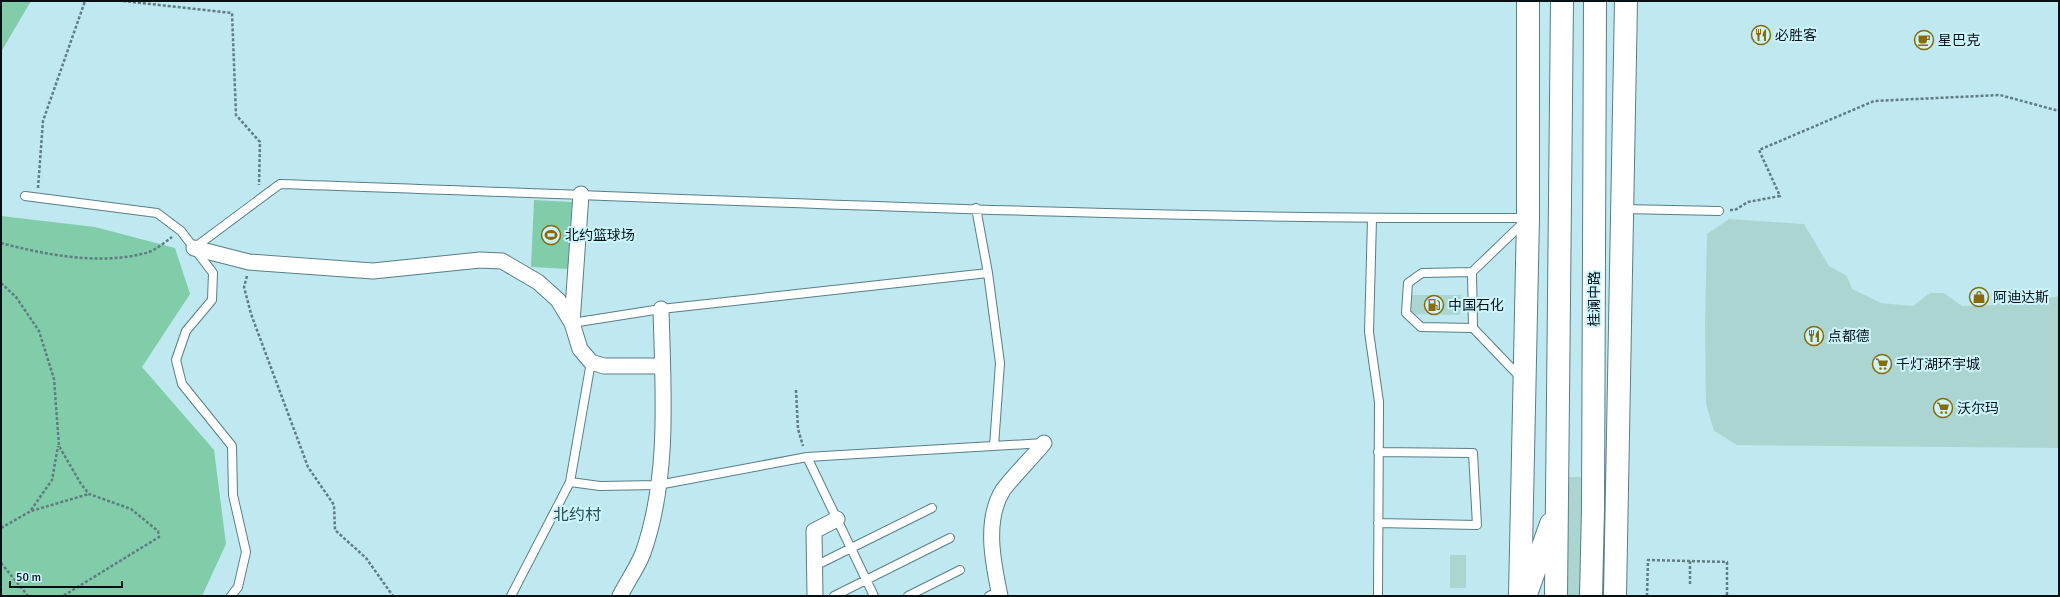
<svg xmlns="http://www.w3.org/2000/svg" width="2060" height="597" font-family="Signika,'Noto Sans SC',sans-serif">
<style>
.green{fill:#81cdaa}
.building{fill:#acd5d1}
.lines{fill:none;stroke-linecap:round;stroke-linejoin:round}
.service-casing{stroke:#587e87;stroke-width:10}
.minor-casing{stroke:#587e87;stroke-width:17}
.secondary-casing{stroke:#587e87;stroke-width:24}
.path{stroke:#617c82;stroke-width:2.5;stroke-dasharray:3 2;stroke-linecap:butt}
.service{stroke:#fff;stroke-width:8}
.minor{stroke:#fff;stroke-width:15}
.secondary{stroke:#fff;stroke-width:22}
.labels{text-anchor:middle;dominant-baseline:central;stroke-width:4;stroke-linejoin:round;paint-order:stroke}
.poi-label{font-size:14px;fill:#031014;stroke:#ccf5ff;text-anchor:start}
.street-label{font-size:14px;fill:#031014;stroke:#ccf5ff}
.quarter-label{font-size:16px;fill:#274c53;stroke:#ccf5ff}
</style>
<rect width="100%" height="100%" fill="#bfe8f1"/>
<path class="green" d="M1 1H31L1 52Z
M534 200 572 202 568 269 531 267Z
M1 216 95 227 175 248 190 294 142 367 214 450 226 544 202 596H1Z"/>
<path class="building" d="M1729 219 1804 224 1829 266 1847 276 1852 289 1881 303 1913 306 1930 293H1944L1962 306 1994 305 2010 299 2057 297 2059 291V448L1737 445 1714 431 1706 404 1705 325 1707 234Z
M1407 295H1461L1460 315 1407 314Z
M1547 477H1583L1582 596H1546Z
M1450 555H1466V588H1450Z"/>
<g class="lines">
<defs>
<path id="service" d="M25 196 157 213 181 231 213 273 212 300 186 331 176 360 182 384 232 446 233 495 246 552 238 587 231 596
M976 208 988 273 1000 363 994 446
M1623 209 1719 211
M1372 219 1369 332 1379 402 1378 596
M194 248 280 184C696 198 1112 220 1528 218
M1472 272 1422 273 1408 283 1406 313 1421 327 1473 328
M572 323 661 309 988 273
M1521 378 1473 328 1472 272 1523 223
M807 457 874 596
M570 482 600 486 658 485 807 457 1044 443
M1378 523 1477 525 1473 453 1378 452
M815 566 932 508
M511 596 570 482 591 362
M834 596 950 538
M908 596 960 570
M989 596 999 591"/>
<path id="minor" d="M194 248 249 262 373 271 480 260 502 261 538 282 558 300 572 323 580 349 591 362 604 366H662
M572 323 581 194
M620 596C627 582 637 568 643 553 670 476 663 390 661 309
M815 596 814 531 837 519
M1000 596C993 563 984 520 1003 490 1015 474 1031 459 1044 443"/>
<path id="secondary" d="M1526 594 1551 524
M1520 596 1528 218V1
M1556 596 1562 1
M1591 596 1593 509 1595 1
M1615 596 1626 1"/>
</defs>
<use href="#service" class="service-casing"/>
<use href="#minor" class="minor-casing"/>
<use href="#secondary" class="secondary-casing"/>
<path class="path" d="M123 1 232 13 236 115 260 142 259 185
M38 188 43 121 85 1
M1730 210H1735L1748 202 1780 196 1759 150 1874 101 2000 95 2059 111
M1 243C46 255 103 266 149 252 157 249 165 242 172 237
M247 276 244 287 251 314 308 467 334 505 335 530 366 558 393 596
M1 283 16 297 39 331 54 379 59 446 81 484 89 494 131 509 158 531 159 537 63 596
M796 390 798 429 803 446
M31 510 52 480 58 446
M1 528 31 511 89 494
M1690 561V586
M1 563 28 596
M1647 596 1648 560 1727 562V596"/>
<use href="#service" class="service"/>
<use href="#minor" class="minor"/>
<use href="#secondary" class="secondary"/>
</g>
<defs>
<symbol id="restaurant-ring" viewBox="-11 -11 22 22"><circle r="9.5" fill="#ccf5ff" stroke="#886a07" stroke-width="1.5"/><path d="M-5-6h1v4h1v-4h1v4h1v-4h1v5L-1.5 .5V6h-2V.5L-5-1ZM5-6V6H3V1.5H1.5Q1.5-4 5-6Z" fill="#886a07"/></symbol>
<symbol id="cafe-ring" viewBox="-11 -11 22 22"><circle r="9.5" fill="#ccf5ff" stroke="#886a07" stroke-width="1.5"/><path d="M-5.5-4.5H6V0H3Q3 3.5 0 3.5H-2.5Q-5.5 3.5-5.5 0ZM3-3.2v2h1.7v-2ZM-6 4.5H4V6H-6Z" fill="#886a07"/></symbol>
<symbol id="stadium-ring" viewBox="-11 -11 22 22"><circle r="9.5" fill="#ccf5ff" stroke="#886a07" stroke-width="1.5"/><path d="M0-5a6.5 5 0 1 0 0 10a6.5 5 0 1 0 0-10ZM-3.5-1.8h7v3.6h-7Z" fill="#886a07"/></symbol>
<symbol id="shop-ring" viewBox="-11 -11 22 22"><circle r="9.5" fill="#ccf5ff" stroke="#886a07" stroke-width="1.5"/><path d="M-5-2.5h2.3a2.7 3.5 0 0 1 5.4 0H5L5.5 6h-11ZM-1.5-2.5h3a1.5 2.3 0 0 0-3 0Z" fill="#886a07"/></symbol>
<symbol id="fuel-ring" viewBox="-11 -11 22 22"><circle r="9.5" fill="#ccf5ff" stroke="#886a07" stroke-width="1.5"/><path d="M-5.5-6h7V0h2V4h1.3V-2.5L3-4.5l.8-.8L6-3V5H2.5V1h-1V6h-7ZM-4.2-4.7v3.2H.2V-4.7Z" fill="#886a07"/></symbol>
<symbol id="supermarket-ring" viewBox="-11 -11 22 22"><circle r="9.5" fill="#ccf5ff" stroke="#886a07" stroke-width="1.5"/><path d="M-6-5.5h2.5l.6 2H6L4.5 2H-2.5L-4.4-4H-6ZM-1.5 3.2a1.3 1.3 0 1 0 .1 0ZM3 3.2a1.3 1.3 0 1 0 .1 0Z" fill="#886a07"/></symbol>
</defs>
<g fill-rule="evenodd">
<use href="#restaurant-ring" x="1750" y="24" width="22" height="22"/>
<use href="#cafe-ring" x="1913" y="29" width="22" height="22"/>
<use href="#stadium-ring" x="540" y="224" width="22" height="22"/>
<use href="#shop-ring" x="1968" y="286" width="22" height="22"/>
<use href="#fuel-ring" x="1423" y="294" width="22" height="22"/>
<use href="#restaurant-ring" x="1803" y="325" width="22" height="22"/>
<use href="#supermarket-ring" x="1871" y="353" width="22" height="22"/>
<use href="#supermarket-ring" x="1932" y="397" width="22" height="22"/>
</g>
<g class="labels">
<g class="poi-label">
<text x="1775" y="35">必胜客</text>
<text x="1938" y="40">星巴克</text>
<text x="565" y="235">北约篮球场</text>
<text x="1993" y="297">阿迪达斯</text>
<text x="1448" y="305">中国石化</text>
<text x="1828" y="336">点都德</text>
<text x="1896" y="364">千灯湖环宇城</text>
<text x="1957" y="408">沃尔玛</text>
</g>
<g class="street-label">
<text transform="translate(1594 299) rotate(-90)">桂澜中路</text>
</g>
<g class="quarter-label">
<text x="577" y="515">北约村</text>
</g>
</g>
<rect width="2060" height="597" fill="none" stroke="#031014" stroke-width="4"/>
<path d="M10 581v6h112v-6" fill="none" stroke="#031014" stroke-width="2"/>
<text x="16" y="581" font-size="12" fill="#031014" stroke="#ccf5ff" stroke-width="3" paint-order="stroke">50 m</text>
</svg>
